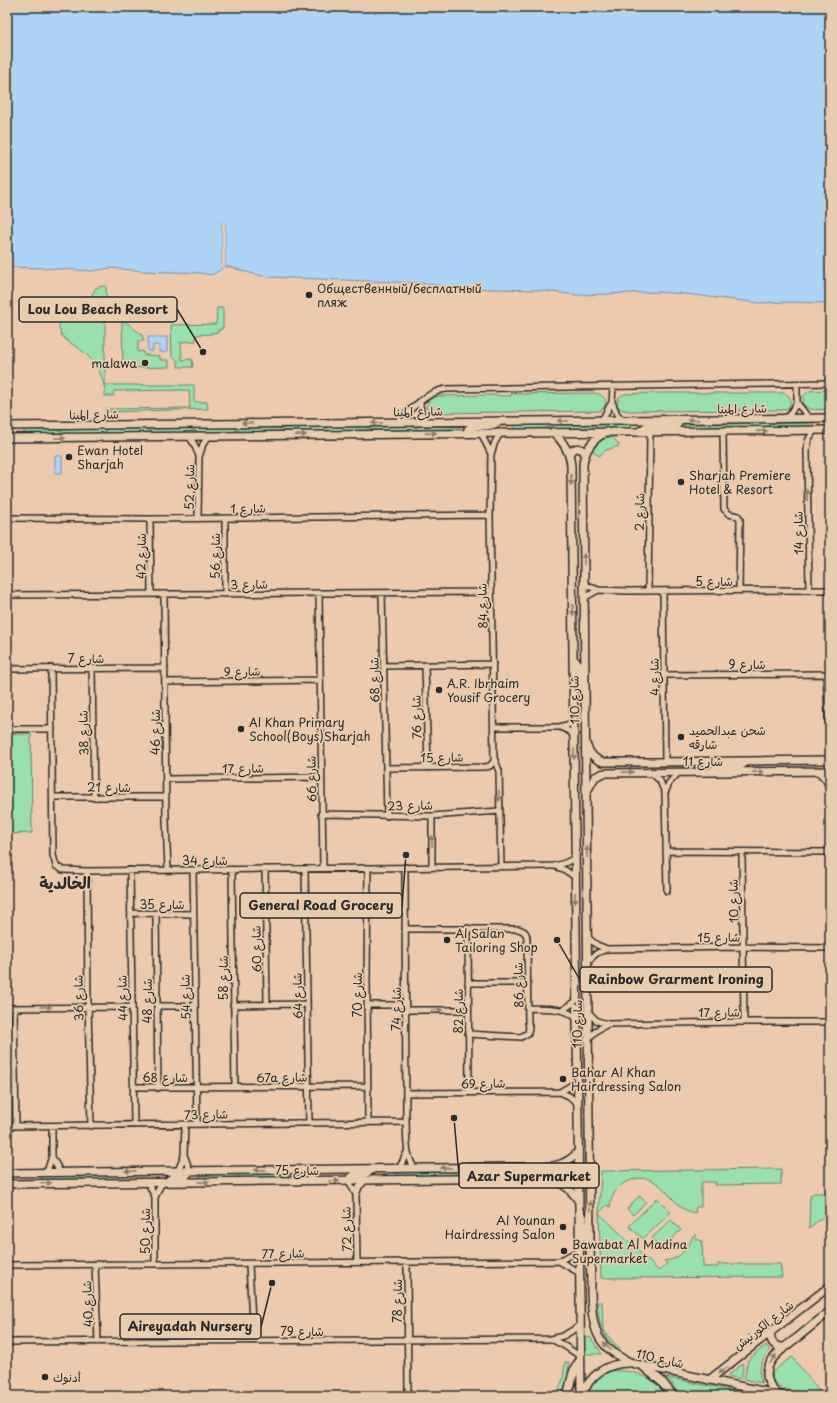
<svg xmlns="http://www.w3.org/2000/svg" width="837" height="1403" font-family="'Playpen Sans','Playpen Sans Arabic',sans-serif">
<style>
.green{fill:#99e0ae;stroke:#62866c}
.water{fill:#add3f7;stroke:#7990a5}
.pier{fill:#edc9ae}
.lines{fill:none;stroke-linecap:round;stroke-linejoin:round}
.minor-casing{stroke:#2b2b2b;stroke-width:8}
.tertiary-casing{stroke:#2b2b2b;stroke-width:10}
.secondary-casing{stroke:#2b2b2b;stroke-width:10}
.primary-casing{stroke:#2b2b2b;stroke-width:11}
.minor{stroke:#e8ccaf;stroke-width:5}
.tertiary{stroke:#e8ccaf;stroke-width:7}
.secondary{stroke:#e8ccaf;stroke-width:7}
.primary{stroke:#e8ccaf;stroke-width:8}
.oneway{fill:#8a7c6d}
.poi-dot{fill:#2b2b2b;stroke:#e8ccaf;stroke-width:1.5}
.labels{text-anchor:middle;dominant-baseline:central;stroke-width:3.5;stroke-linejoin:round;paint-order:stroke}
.poi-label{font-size:12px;fill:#2b2b2b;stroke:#e8ccaf;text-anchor:start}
.street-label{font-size:12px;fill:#2b2b2b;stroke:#e8ccaf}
.district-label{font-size:16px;font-weight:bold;fill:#2b2b2b;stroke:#e8ccaf}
.leader{fill:none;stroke:#2b2b2b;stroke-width:1.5}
.callout-dot{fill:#2b2b2b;stroke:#e8ccaf;stroke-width:1.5}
.callout{fill:#e8ccaf;stroke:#2b2b2b;stroke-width:1.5}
.callout-label{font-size:13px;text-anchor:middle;font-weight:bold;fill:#2b2b2b}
</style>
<rect width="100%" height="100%" fill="#edc9ae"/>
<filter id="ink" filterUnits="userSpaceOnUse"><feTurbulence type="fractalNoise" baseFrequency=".025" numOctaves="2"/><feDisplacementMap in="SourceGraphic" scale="8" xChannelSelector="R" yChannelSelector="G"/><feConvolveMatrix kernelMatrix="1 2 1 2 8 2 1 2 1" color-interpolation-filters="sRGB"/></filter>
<g filter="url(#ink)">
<path class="green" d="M102 286H106V302L121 304 128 307 130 310 125 312 123 310 105 309V385H194V402H207L208 409 105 412V409L190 408 189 390 114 391 113 396H105C105 378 96 361 81 350 72 343 61 340 59 328 59 319 66 309 75 306 80 305 84 305 87 302 92 298 92 293 96 288Z
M217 308H223V328H221V330H218V332L211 333V334L196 335V341L181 342 182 360 192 359 193 367H178V361L172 356 171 325 216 324Z
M122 319 142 335 144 341H138V352L143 351 144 355 160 356V360H169V367L123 368Z
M830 390V409C821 409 809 412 803 404V396L809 391Z
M592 393C604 393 611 402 600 411L430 413 427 410 426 407 429 400 438 396 499 395 500 396H511V394Z
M654 393H784L789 396 791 402 788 408 782 410 629 411 620 409 617 404 619 397 624 394Z
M769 423V427H727V424Z
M813 423V426L771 427V424Z
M630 424V428H595V425Z
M684 424H725V427L684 428Z
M515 425H549L548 428 515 429Z
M551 425H593V428L551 429Z
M415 426V430H370V427Z
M417 426H459V429L417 430Z
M325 427V431H282V428Z
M327 427H368V430L327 431Z
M192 428V432L150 433V429Z
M194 428H236V432H194Z
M238 428H280V431L238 432Z
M104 429V433L62 434V430Z
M105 429H148V433H106Z
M24 430H60V434H24Z
M609 437H613L619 445V446L606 450 599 456 592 450 600 441Z
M7 734H31L32 833 7 834Z
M781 1169V1184L715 1185 716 1182H701V1207H696L695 1213C668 1209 663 1165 626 1182 616 1187 611 1196 610 1207L607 1205 599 1213 659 1271 667 1264 664 1261C679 1260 688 1249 693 1236L696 1234V1239L702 1241 703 1267H718V1264H780L782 1277 601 1278 599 1213 601 1171Z
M433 1172 434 1176H397V1173Z
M436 1172H473V1176H436Z
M316 1173V1177L281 1178V1174Z
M237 1174V1178H200V1175Z
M239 1174H279V1178H239Z
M118 1175V1179L81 1180V1176Z
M42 1176H79V1179L42 1180Z
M814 1193H830V1211L809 1228 810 1196Z
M639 1196 646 1202 633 1215 627 1209Z
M657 1198 671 1212 643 1239 629 1226Z
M671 1220 681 1230 661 1248 652 1238Z
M597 1302H602L603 1330 620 1350 619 1351 608 1340 600 1327 602 1326 601 1324 600 1325Z
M590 1337 602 1354H585L584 1338Z
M766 1345 770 1350C761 1360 757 1371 762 1383L744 1379 748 1360Z
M792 1357 820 1392C818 1393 817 1395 815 1396 810 1398 805 1394 800 1393 791 1390 768 1388 773 1373 776 1367 787 1361 792 1357Z
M565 1362 569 1363 567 1383 562 1396H556L563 1379Z
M744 1363 741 1379 727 1376Z
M611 1371C634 1369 654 1377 667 1396H588C591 1383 599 1375 611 1371Z
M665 1377 758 1396H679L671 1382Z"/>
<path class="water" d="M7 7H830V303L787 302 760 303 685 294 657 292 579 295 535 290 458 288 420 283 268 277 246 272 231 267H225V223L222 222V268C214 275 211 276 201 273L142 271 111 268 92 271 44 268 7 267Z
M148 337H167V352H159V345H153V351H148Z
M55 456H62V473H55Z"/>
<path class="pier" d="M223 221 225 223V267L222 268V223Z"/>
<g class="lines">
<defs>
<path id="minor" d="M797 384V403L809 418
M420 402 421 415 427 422
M612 402 617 414 623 421
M787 418 797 403
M602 420 612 402 613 387
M397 422C412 409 426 392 446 389L830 383
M723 431 724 509 729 514 738 516 740 519 739 590
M481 433 491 454
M189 436 194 444 199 456
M7 518 150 519 490 515
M198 518 199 457 203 444 209 436
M225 518V594
M150 519 151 594
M584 584 598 590 628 591 830 590
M809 590 807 450 808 441 814 430
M648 591 650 432
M663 591 665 762
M319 593 323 868
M382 593 387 816
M164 594 166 820 168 870
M7 595 491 592
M584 598 598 590
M383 666 493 664
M425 666 428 768
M51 668 53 855 56 866 63 870 87 871 554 866 565 863 575 858
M92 668 94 798
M7 669 165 668
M826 674 830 748
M664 675 830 674
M165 682 320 680
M494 727H559L567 725 574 721
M560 727 567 730 574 735
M7 729H52
M494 758 499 771 501 866
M386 768 485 767 490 766 494 761 490 515 491 454 495 442 501 432
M817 771 825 779 830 789
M651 772 660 781 665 793 667 891
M166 779 321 777
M665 793 669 783 679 772
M53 797H166
M321 814 432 816 499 811
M432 816V867
M667 851 830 852V844
M742 852 744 1022
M555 866 565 870 575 877
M405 867 406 1122C407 1138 405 1155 415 1169
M368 868 367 978 368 1123
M265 869 267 1004
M305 869 309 1123
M130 870 134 1125
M193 870 197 1123
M232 870 235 1087
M87 871 88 1007 91 1126
M306 905H367
M131 913 193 914
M156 914 158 1088
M468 928 469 1093
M405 929H518C524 930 527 933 527 939L528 1023 529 1027 528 1033 521 1037 468 1034
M587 937 597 945 607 949
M588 961 597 953 607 949 744 947 830 948
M468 983H527
M233 1005 307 1004
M367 1005H405
M157 1006H195
M7 1008 132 1007
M14 1008 16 1126
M528 1008C545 1009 564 1006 577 1019
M406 1010H468
M563 1010 576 1001
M588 1012 597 1021 608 1024 744 1022H830
M588 1039 597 1030 608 1024
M7 1066H15
M134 1087 367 1086
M560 1092 569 1096 577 1103
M406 1093 560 1092 577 1082
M185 1124 184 1155 190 1171
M7 1126 406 1122
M52 1157 60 1172
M399 1169 407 1152
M178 1171 184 1156
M47 1172 52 1156V1126
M349 1181 356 1195 357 1262
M148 1183 155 1197
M356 1195 359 1187 365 1181
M559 1261 578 1272
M407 1262 408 1396
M155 1264V1198L157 1192 162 1183
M249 1264 253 1341
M7 1265 559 1261 578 1251
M95 1265 98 1342
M551 1339 563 1345 580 1356
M7 1342 550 1339 563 1336 580 1326"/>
<path id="tertiary" d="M586 744C589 753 594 760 604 762H654L830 760
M711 772C720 761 735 771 745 763
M586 793 595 777 604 773 830 771
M7 1173 521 1167C543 1167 562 1170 578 1152
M349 1181C352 1171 366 1177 373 1169
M557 1181C563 1176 563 1170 558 1166
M166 1182 172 1178 185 1177 190 1171
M7 1184 545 1178C560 1180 570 1188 578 1200
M771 1332C769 1342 775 1348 785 1347
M709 1380 830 1286
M777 1394C752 1369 779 1351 798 1337 809 1328 819 1320 830 1311"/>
<path id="secondary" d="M7 426 830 418
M553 432C563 441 570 452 571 466L581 1396
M606 432C593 439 585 449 583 464L590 1238C590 1256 591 1274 591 1291 592 1330 596 1349 635 1364L786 1396
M638 432 646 427 674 426 678 424V420
M467 433 468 429C477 422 490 430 499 421
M7 438 830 430
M569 455C573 447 580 446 585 453
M573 660C585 663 577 686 583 697
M580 1212C585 1221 581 1231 586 1238H590
M582 1396C589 1375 607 1363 629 1363"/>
<path id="primary" d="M643 1366 661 1381 673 1396
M567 1396C572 1385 571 1370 580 1361"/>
</defs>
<use href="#minor" class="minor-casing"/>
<use href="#tertiary" class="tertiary-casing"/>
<use href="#secondary" class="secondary-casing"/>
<use href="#primary" class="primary-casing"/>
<use href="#minor" class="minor"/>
<use href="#tertiary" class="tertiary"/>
<use href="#secondary" class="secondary"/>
<use href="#primary" class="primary"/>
</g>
<defs><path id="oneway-solid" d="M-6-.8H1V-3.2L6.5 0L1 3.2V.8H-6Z"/></defs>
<g class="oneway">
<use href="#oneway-solid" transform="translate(693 420) rotate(179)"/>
<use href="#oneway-solid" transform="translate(563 421) rotate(180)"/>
<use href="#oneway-solid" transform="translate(247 423) rotate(180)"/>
<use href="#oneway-solid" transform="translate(377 423) rotate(-180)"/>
<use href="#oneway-solid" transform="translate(762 431) rotate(-1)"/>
<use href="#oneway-solid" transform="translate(431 433) rotate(-1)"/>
<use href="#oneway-solid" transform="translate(301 435) rotate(-1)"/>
<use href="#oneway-solid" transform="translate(60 438)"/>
<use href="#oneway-solid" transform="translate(571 480) rotate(89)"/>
<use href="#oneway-solid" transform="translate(807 495) rotate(-91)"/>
<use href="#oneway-solid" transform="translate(584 559) rotate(-91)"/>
<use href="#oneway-solid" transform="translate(573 610) rotate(89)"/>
<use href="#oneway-solid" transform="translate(574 754) rotate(89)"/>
<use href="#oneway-solid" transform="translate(628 772) rotate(-1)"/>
<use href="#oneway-solid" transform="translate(758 772) rotate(-1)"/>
<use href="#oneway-solid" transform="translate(499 796) rotate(90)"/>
<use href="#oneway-solid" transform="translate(432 841) rotate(-91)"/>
<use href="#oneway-solid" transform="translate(587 852) rotate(-90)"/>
<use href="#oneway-solid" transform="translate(575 898) rotate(90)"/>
<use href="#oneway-solid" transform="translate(46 1007)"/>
<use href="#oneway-solid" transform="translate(437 1010) rotate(-1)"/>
<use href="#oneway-solid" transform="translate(446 1168) rotate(179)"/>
<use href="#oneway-solid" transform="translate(260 1170) rotate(179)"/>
<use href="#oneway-solid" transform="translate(130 1171) rotate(179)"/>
<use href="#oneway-solid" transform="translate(334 1181)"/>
<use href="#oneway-solid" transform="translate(204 1182) rotate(-1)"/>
<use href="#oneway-solid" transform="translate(46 1183)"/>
<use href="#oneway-solid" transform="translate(590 1206) rotate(-90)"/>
<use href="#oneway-solid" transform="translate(607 1346) rotate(-132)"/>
<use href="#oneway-solid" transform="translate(773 1359) rotate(-54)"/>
<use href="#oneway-solid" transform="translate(723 1370) rotate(143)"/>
</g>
</g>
<g class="poi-dot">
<circle cx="309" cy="295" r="4"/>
<circle cx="145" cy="363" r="4"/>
<circle cx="69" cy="457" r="4"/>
<circle cx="681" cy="482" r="4"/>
<circle cx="439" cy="690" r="4"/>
<circle cx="241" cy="729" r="4"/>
<circle cx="681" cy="737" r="4"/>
<circle cx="447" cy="940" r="4"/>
<circle cx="563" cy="1079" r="4"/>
<circle cx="563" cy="1227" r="4"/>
<circle cx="564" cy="1251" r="4"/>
<circle cx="45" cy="1377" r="4"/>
</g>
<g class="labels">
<g class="poi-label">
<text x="317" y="288">Общественный/бесплатный<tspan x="317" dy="14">пляж</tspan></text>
<text x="137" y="363" text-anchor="end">malawa</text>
<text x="77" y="450">Ewan Hotel<tspan x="77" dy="14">Sharjah</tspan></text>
<text x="689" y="475">Sharjah Premiere<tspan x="689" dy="14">Hotel &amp; Resort</tspan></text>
<text x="447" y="683">A.R. Ibrhaim<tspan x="447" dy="14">Yousif Grocery</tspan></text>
<text x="249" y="722">Al Khan Primary<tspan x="249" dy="14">School(Boys)Sharjah</tspan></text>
<text x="689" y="730">شحن عبدالحميد<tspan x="689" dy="14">شارقه</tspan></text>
<text x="455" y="933">Al Salan<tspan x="455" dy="14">Tailoring Shop</tspan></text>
<text x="571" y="1072">Bahar Al Khan<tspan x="571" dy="14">Hairdressing Salon</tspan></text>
<text x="555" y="1220" text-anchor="end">Al Younan<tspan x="555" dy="14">Hairdressing Salon</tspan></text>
<text x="572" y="1244">Bawabat Al Madina<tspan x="572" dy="14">Supermarket</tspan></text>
<text x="53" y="1377">أدنوك</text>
</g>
<g class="street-label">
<text transform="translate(742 408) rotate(-1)">شارع المينا</text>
<text transform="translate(418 411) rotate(-1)">شارع المينا</text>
<text transform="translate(94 414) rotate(-1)">شارع المينا</text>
<text transform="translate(189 487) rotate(-89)">شارع 52</text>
<text transform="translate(248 508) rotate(-1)">شارع 1</text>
<text transform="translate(639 512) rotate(-89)">شارع 2</text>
<text transform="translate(798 533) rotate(-91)">شارع 14</text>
<text transform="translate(141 556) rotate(-90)">شارع 42</text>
<text transform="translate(215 556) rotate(-90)">شارع 56</text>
<text x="714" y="581">شارع 5</text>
<text transform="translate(249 584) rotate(-1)">شارع 3</text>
<text transform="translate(482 606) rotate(-91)">شارع 84</text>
<text x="86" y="658">شارع 7</text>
<text x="747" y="664">شارع 9</text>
<text transform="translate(242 671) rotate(-1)">شارع 9</text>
<text transform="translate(654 677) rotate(-91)">شارع 4</text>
<text transform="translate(374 680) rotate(-91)">شارع 68</text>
<text transform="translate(574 700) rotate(-91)">شارع 110</text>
<text transform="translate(416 717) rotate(-91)">شارع 76</text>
<text transform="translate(155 732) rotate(-90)">شارع 46</text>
<text transform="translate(83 733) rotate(-91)">شارع 38</text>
<text transform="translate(442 757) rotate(-1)">شارع 15</text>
<text x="703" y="761">شارع 11</text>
<text transform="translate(243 768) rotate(-1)">شارع 17</text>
<text transform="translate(311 779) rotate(-91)">شارع 66</text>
<text x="109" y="787">شارع 21</text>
<text transform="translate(410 805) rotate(-1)">شارع 23</text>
<text x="205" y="860">شارع 34</text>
<text transform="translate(733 901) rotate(-91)">شارع 10</text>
<text x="162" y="904">شارع 35</text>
<text transform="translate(719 937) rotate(-1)">شارع 15</text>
<text transform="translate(256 949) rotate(-91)">شارع 60</text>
<text transform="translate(223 978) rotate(-90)">شارع 58</text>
<text transform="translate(518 985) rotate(-91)">شارع 86</text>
<text transform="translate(357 995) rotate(-90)">شارع 70</text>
<text transform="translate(297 996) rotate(-91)">شارع 64</text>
<text transform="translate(185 997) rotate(-91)">شارع 54</text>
<text transform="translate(78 998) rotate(-91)">شارع 36</text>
<text transform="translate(122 998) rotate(-91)">شارع 44</text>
<text transform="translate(147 1001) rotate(-90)">شارع 48</text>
<text transform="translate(396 1009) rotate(-90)">شارع 74</text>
<text transform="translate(458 1011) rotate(-90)">شارع 82</text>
<text transform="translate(719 1012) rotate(-1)">شارع 17</text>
<text transform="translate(577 1024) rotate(-90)">شارع 110</text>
<text x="165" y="1077">شارع 68</text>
<text transform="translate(282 1077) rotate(-1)">67a شارع</text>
<text transform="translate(483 1083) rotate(-1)">شارع 69</text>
<text transform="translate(206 1114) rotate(-1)">شارع 73</text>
<text x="297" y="1170">شارع 75</text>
<text transform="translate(346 1229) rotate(-91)">شارع 72</text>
<text transform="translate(145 1231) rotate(-90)">شارع 50</text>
<text transform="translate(283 1253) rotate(-1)">شارع 77</text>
<text transform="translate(397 1301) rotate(-90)">شارع 78</text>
<text transform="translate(87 1304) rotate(-92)">شارع 40</text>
<text transform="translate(763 1325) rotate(-38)">شارع الكورنيش</text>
<text x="302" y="1331">شارع 79</text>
<text transform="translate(660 1358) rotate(13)">شارع 110</text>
</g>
<g class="district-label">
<text x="65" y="882">الخالدية</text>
</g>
</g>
<path class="leader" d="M203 352L177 309M406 855L402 905M557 940L580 980M454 1118L459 1176M272 1283L261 1327"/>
<g class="callout-dot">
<circle cx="203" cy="352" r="4"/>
<circle cx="406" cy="855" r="4"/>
<circle cx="557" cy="940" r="4"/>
<circle cx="454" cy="1118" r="4"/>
<circle cx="272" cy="1283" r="4"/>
</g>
<g class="callout">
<rect x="19" y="297" width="158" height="25" rx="4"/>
<rect x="240" y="893" width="162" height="25" rx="4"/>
<rect x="580" y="967" width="192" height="25" rx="4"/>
<rect x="459" y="1163" width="140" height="25" rx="4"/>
<rect x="120" y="1314" width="141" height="25" rx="4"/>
</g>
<g class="callout-label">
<text x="98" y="314">Lou Lou Beach Resort</text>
<text x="321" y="910">General Road Grocery</text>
<text x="676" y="984">Rainbow Grarment Ironing</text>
<text x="529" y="1181">Azar Supermarket</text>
<text x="190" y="1331">Aireyadah Nursery</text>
</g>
<rect width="837" height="1403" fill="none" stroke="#e8ccaf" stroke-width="24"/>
<rect x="12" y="12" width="813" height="1379" fill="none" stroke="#2b2b2b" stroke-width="1.5" filter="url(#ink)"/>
</svg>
